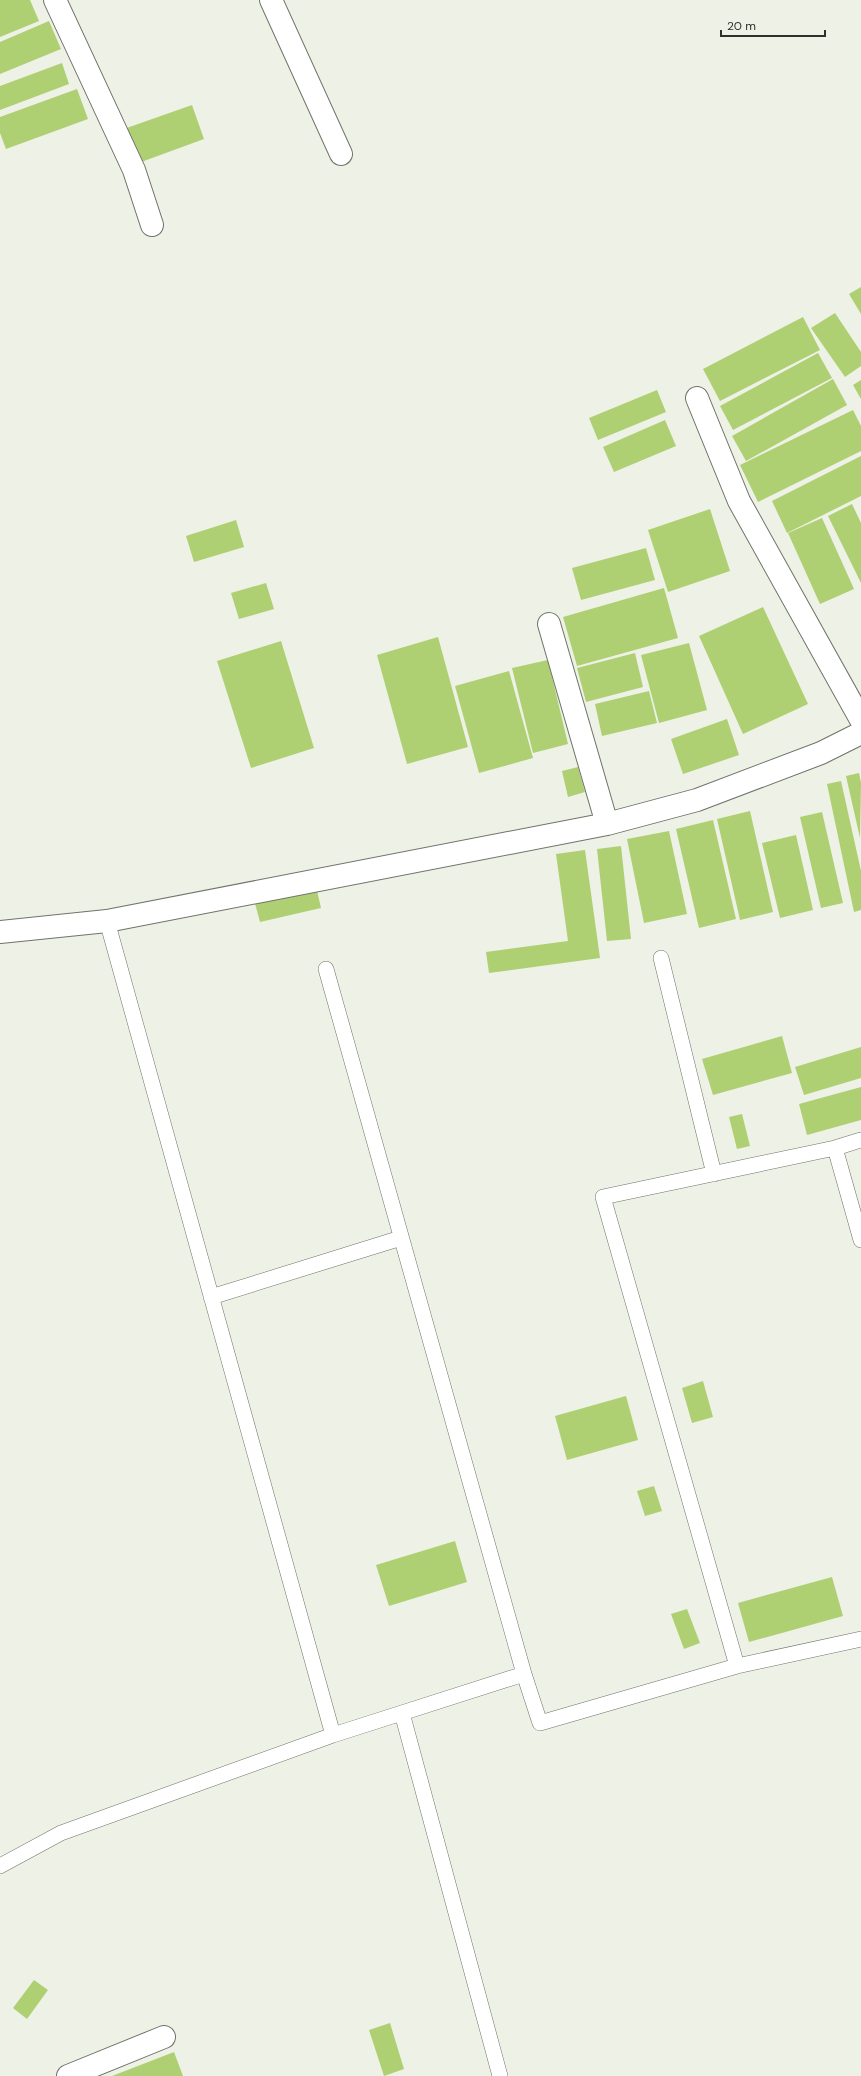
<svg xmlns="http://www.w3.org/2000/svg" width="861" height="2076" font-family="'DM Sans',sans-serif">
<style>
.building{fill:#aed072}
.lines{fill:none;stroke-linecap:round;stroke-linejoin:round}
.lane-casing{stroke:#6f7369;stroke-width:16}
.street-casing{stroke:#6f7369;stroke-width:24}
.lane{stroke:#fff;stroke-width:15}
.street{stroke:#fff;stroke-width:22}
</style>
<rect width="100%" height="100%" fill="#edf1e6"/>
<path class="building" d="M0 0H30L39 21 0 37Z
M49 21 61 49 0 74V42Z
M62 63 69 84 0 110V86Z
M77 89 88 119 6 149 0 133V117Z
M192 105 204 139 133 165 121 130Z
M861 287V314L849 294Z
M835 313 861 352V366L845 377 811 328Z
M803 317 820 350 720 401 703 369Z
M818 353 832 378 733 430 720 406Z
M833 379 847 405 746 461 732 436Z
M861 380V399L853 385Z
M657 390 666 412 598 440 589 418Z
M853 410 861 426V451L758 502 740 465Z
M665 420 676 446 614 472 603 447Z
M861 456V496L787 533 772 501Z
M852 504 861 523V583L828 516Z
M710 509 730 571 668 592 648 530Z
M822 518 854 589 820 604 788 533Z
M236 520 244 547 194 562 186 536Z
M646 548 655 580 581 600 572 568Z
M266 583 274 609 239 619 231 593Z
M664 588 678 638 577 666 563 617Z
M763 607 808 704 743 734 699 636Z
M438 637 468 747 407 764 377 655Z
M281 641 314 748 251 768 217 661Z
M689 643 707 710 659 723 641 655Z
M635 653 643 687 586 702 577 668Z
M548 660 568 744 533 753 512 668Z
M509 671 533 758 479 773 455 686Z
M649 691 657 723 602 736 595 704Z
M727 719 739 755 683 774 671 739Z
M578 767 585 792 568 797 562 771Z
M859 773 861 783 860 838 846 776Z
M841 781 861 871V910L854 912 827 784Z
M750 811 773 912 740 920 717 819Z
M822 812 843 903 821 908 800 817Z
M713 820 736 919 699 928 676 829Z
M669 831 687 914 644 923 627 839Z
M796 835 813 910 780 918 762 843Z
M621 846 631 939 607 941 597 849Z
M585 850 600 958 489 973 486 952 568 941 556 854Z
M315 882 321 908 260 922 253 896Z
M782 1036 792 1073 713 1095 702 1059Z
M861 1047V1078L804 1095 795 1067Z
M861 1087V1120L807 1135 799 1104Z
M742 1114 750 1146 737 1149 729 1117Z
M703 1381 713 1417 692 1423 682 1388Z
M626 1396 638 1440 567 1460 555 1416Z
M654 1486 662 1511 645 1516 637 1491Z
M455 1541 467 1582 389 1606 376 1565Z
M832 1577 843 1616 749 1642 738 1603Z
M687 1609 700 1643 684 1649 671 1614Z
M34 1980 48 1990 27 2019 13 2008Z
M390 2023 404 2069 384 2076 369 2030Z
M174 2052 183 2076H112Z"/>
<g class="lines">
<defs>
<path id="lane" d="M107 921 333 1735 524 1674 326 969
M661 958 714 1174
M835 1148 861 1240
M211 1297 401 1238
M737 1666 861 1639
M524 1674 540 1723 737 1666 603 1197 835 1148 861 1140
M402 1713 500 2076
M0 1866 61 1833 333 1735"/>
<path id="street" d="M55 0 134 170 152 225
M271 0 341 154
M697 398 739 501 861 720
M549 624 607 824
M0 932 107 921 607 824 697 800 821 753 861 733
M68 2076 164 2037"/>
</defs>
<use href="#lane" class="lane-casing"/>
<use href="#street" class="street-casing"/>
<use href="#lane" class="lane"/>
<use href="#street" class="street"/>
</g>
<path d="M721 30v6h104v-6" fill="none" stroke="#2e302c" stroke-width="2"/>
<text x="727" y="30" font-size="12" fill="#2e302c" stroke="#edf1e6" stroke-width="3" paint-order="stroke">20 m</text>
</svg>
